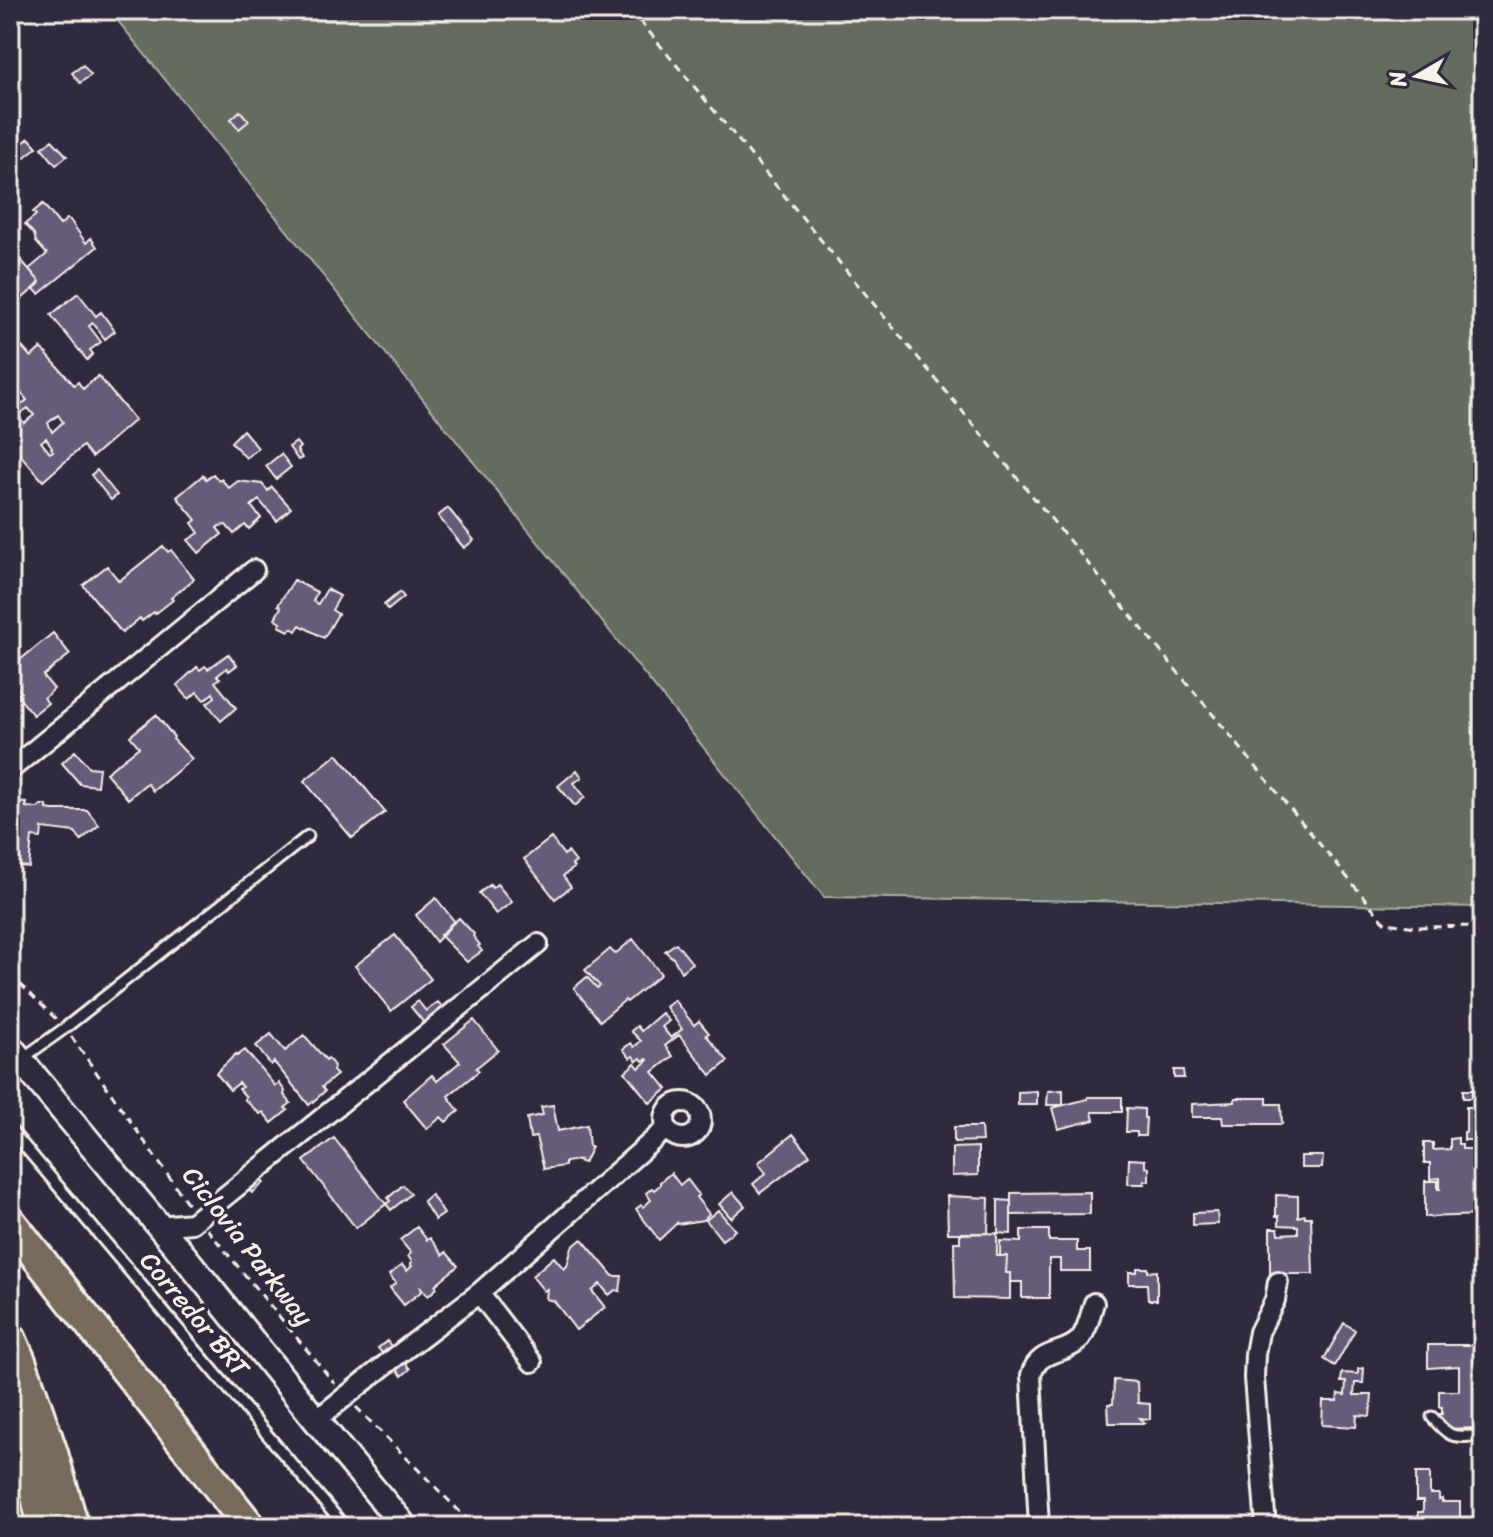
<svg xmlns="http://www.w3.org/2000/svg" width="1493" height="1537" font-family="Sriracha,sans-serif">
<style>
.green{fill:#646c5f;stroke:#acaea4;stroke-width:2}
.building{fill:#655c7a;stroke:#f4f1e8;stroke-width:2;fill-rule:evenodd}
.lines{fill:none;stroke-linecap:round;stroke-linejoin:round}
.service-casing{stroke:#f4f1e8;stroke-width:15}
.minor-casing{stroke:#f4f1e8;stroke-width:24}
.secondary-casing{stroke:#f4f1e8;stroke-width:30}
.trunk-casing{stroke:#f4f1e8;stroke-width:36}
.path{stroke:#f4f1e8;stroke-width:3;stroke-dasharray:8 6;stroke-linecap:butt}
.service{stroke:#2f2a3d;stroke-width:9}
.minor{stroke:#2f2a3d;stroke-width:18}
.secondary{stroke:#2f2a3d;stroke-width:24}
.trunk{stroke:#77695c;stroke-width:30}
.labels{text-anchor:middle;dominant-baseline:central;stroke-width:7;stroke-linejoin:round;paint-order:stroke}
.street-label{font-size:26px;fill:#f4f1e8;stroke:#2f2a3d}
</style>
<rect width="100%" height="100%" fill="#2f2a3d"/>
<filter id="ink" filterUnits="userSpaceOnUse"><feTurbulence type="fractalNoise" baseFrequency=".0125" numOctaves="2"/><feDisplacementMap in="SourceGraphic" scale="16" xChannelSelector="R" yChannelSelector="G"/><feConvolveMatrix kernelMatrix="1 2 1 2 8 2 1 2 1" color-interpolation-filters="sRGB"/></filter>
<g filter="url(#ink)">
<path class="green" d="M109 10H1483V907L824 897Z"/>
<path class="building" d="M83 65 91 75 80 83 72 73Z
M240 111 249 121 239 129 231 119Z
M29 138 37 147 10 169V153Z
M52 140 67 156 56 165 42 148Z
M43 204 60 225 67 219 70 220 86 243 91 238 97 247 39 294 34 289 40 282 29 269 47 254 36 242 34 234 25 224 36 215 33 212Z
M13 253H15L40 282 39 284 10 309V255Z
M78 293 96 316 101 312 115 331 105 339 93 323 89 326 101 342 90 350 93 354 87 360 51 315Z
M22 347 31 357 41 348 74 385 78 382 83 389 98 376 135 420 92 457 83 446 43 481 10 443V402L16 409 27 400 16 387 10 392V358ZM28 408 34 415 24 423 18 415ZM58 415 63 422 52 432 48 423ZM46 438 52 447 51 448 53 451 50 453 41 442Z
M243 430 258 448 246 458 231 442Z
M296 442 300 447 297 450 302 458 298 460 289 447Z
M281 454 291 467 276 479 266 466Z
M97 470 117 495 111 500 91 475Z
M213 474 219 481 221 479 229 488 238 481 262 484 268 491 272 487 291 508 277 521 259 500 251 506 261 518 249 529 245 525 234 534 226 525 219 526 217 528 222 534 199 553 188 540 199 533 192 523 196 520 177 497 203 475 206 479Z
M448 508 474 540 464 548 438 516Z
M163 546 168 552 171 550 194 579 171 598 173 600 155 614 154 612 142 621 140 618 122 633 83 585 107 566 119 581Z
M294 580 317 592 313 601 318 604 327 589 340 596 332 610 338 614 324 638 300 625 296 631 291 628 289 631 279 626 281 623 275 619 281 607 278 605Z
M400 592 404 597 388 610 384 605Z
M53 633 70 654 43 676 54 689 44 698 48 703 33 715 17 695 21 692 10 679V668Z
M228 654 237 665 229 671 227 668 217 676 220 678 215 682 236 708 221 721 207 703 215 697 213 693 204 700 197 692 189 699 177 685 197 667 200 670 205 666 208 669Z
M156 715 174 737 173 739 192 759 153 791 147 783 128 799 106 773 139 747 130 736Z
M75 751 89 767 99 768 97 786 80 784 62 763Z
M337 754 385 812 352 838 304 781Z
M577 770 582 777 574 783 585 797 575 806 558 786Z
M12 802 27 803 26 807 38 808 41 805H47V809L52 810H87L99 825 81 840 75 832 42 828 41 838 32 837 29 867 10 865V825Z
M551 838 564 855 568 852 576 862 572 865 574 868 563 876 571 887 555 899 524 859Z
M497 884 512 902 496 914 479 893 490 885 492 888Z
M436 898 454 921 448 927 449 928 436 942 416 915Z
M459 918 474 934 473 936 480 945 478 946 482 951 467 962 440 935Z
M395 935 431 979 391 1011 355 966Z
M633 939 661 974 627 1002 625 1000 600 1021 574 988 587 977 597 988 600 986 585 970 610 949 615 954Z
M676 943 692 963 681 972 674 959 665 951Z
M674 1000 694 1025 699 1021 709 1033 706 1035 728 1061 711 1075 679 1035 665 1046 673 1056 653 1072 667 1089 650 1103 625 1072 635 1063 639 1068 648 1060 647 1059 643 1061 641 1058 637 1061 633 1056 630 1058 623 1049 631 1043 634 1047 641 1041 631 1031 637 1026 641 1031 662 1013 669 1021 662 1027 671 1038 682 1029 666 1007Z
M418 1001 426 1011 438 1002 444 1009 425 1024 411 1007Z
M474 1020 498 1050 476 1068 479 1071 448 1096 459 1111 446 1122 441 1117 427 1129 403 1100 432 1075 437 1081 460 1062 444 1044Z
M271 1034 285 1051 304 1035 326 1060 328 1058 334 1066 333 1071 337 1075 322 1087 325 1091 309 1105 274 1062 271 1065 256 1046Z
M245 1050 275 1086 279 1083 285 1091 284 1095 291 1103 285 1108 288 1110 272 1123 263 1112 260 1114 244 1099 246 1097 239 1089 242 1087 239 1083 230 1090 216 1073 236 1054 237 1056Z
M1174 1070H1183L1184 1078H1174Z
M1063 1090V1105H1047L1048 1091Z
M1463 1090H1472V1098H1463Z
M1037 1091V1105H1018V1092Z
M1088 1097H1122V1112H1092L1094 1120 1058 1129 1052 1108 1088 1099Z
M1235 1098H1267V1104H1281L1282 1124H1223L1222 1117H1192V1104L1235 1102Z
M553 1105 558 1131 587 1125 589 1147H592L584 1163 578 1161 579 1160 565 1162V1166L544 1169 536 1137 530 1138 527 1118 543 1115 541 1107Z
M1466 1107H1483V1140H1464V1132H1466Z
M1127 1108 1144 1109V1118H1146L1145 1136H1137V1132H1126Z
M954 1127H981L982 1141 954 1142Z
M793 1134 810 1155 760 1193 753 1184 766 1173 758 1163Z
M334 1138 386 1204 356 1228 304 1161Z
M1458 1138V1144H1462V1149H1481L1483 1215 1425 1217V1181H1438V1189H1440V1178L1430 1179V1163H1424V1143H1433V1150L1450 1149V1139Z
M978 1147V1175L952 1176V1148Z
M1301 1156H1323L1322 1168H1301Z
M1129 1159 1145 1160V1167L1149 1168V1181H1144V1184H1128Z
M671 1173 680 1185 687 1179 699 1195 696 1197 709 1214 703 1220 677 1224V1223L659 1240 636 1209 641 1205 643 1207 651 1200 646 1193 652 1188 654 1190 660 1185V1182Z
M258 1176 264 1183 252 1193 246 1186Z
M403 1185 411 1194 391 1210 386 1204 390 1201 388 1198Z
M733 1192 745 1206 731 1218 719 1204Z
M1090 1192V1214L1011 1215V1193Z
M431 1194 444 1214 435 1220 423 1201Z
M1276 1195 1298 1196V1217L1305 1215V1217H1311L1313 1274H1270V1228H1278L1279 1234 1298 1233V1226L1279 1225V1216H1276Z
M947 1196 989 1198 988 1233H948Z
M998 1200 1011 1201V1234L998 1233Z
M718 1210 735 1230 722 1240 706 1220Z
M1217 1212 1218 1224 1193 1225V1213Z
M417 1227 427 1240 430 1238 443 1255 446 1252 458 1266 435 1285 437 1288 428 1296 420 1286 422 1291 404 1305 390 1288 396 1283 389 1275 402 1265 407 1271 412 1266 410 1264 412 1262 408 1256 411 1253 400 1240Z
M1021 1230H1049V1241H1077V1251H1090V1271H1060V1259H1049V1298H1022V1282H1010V1273H1006L1007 1256H1000V1241L1021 1242Z
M997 1233V1256H1007L1006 1273H1010V1299L955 1298 954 1242H960V1234Z
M582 1239 613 1276H622L620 1291 615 1290 609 1295 600 1284 592 1291 605 1307 576 1330 554 1301 546 1299 547 1289 544 1291 532 1276 554 1257 564 1269 567 1266 572 1247Z
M1137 1268H1148V1272L1157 1271V1300H1148L1147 1284H1129V1272H1137Z
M1344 1323 1355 1330 1335 1366 1324 1359Z
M387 1341 395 1351 386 1358 378 1348Z
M1428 1345H1483V1428L1440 1429 1439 1414H1442V1407H1439V1391H1459V1366L1428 1368Z
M401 1358 410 1369 402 1376 393 1365Z
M1364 1368 1363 1383H1355L1354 1395H1372L1370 1416 1357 1415 1356 1427 1322 1425 1323 1401H1337L1338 1394 1345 1395 1346 1382H1341L1342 1373 1358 1374V1369Z
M1114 1380 1137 1382 1138 1403 1150 1404V1419L1140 1418 1145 1423H1109L1108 1404H1113Z
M1416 1473H1430V1494H1439V1500L1442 1499V1502H1460V1527L1418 1526V1512H1423V1501H1416Z"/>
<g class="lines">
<defs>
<path id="service" d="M23 1058 65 1028 308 836
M10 1129 345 1527
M1432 1417C1452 1441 1453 1436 1483 1436"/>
<path id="minor" d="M10 770 254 570
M665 1120a18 18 0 1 1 36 0a18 18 0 1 1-36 0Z
M158 1226 192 1223 538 944
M479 1293 532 1362
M316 1420 390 1361 479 1293 667 1128
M1039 1527 1031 1375C1039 1347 1066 1356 1080 1339 1088 1329 1090 1315 1094 1303
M1266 1527 1254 1378 1255 1354 1259 1332 1275 1300 1278 1282"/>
<path id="secondary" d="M10 1047 185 1257 316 1420 405 1527"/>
<path id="trunk" d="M10 1222 250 1527
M10 1338 20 1361 52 1453 73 1527
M10 1412 32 1475 44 1527"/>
</defs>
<use href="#service" class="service-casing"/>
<use href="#minor" class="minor-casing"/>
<use href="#secondary" class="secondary-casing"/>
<use href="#trunk" class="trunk-casing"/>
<path class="path" d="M631 10 1385 923 1416 927 1483 926
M10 974 56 1019
M71 1036 188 1204
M207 1229 335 1384
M356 1407 475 1527"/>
<use href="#service" class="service"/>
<use href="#minor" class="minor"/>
<use href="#secondary" class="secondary"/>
<use href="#trunk" class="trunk"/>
</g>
</g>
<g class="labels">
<g class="street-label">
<text transform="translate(248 1246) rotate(52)">Ciclovia Parkway</text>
<text transform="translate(195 1314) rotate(50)">Corredor BRT</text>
</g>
</g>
<rect width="1493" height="1537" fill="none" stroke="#2f2a3d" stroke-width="40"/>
<rect x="20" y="20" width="1453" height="1497" fill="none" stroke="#f4f1e8" stroke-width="3" filter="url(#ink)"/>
<g transform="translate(1417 76) rotate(261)" stroke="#2f2a3d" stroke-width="6" paint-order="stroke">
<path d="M0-6L14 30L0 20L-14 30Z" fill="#f4f1e8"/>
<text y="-12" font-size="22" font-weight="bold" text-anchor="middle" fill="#f4f1e8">N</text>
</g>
</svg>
